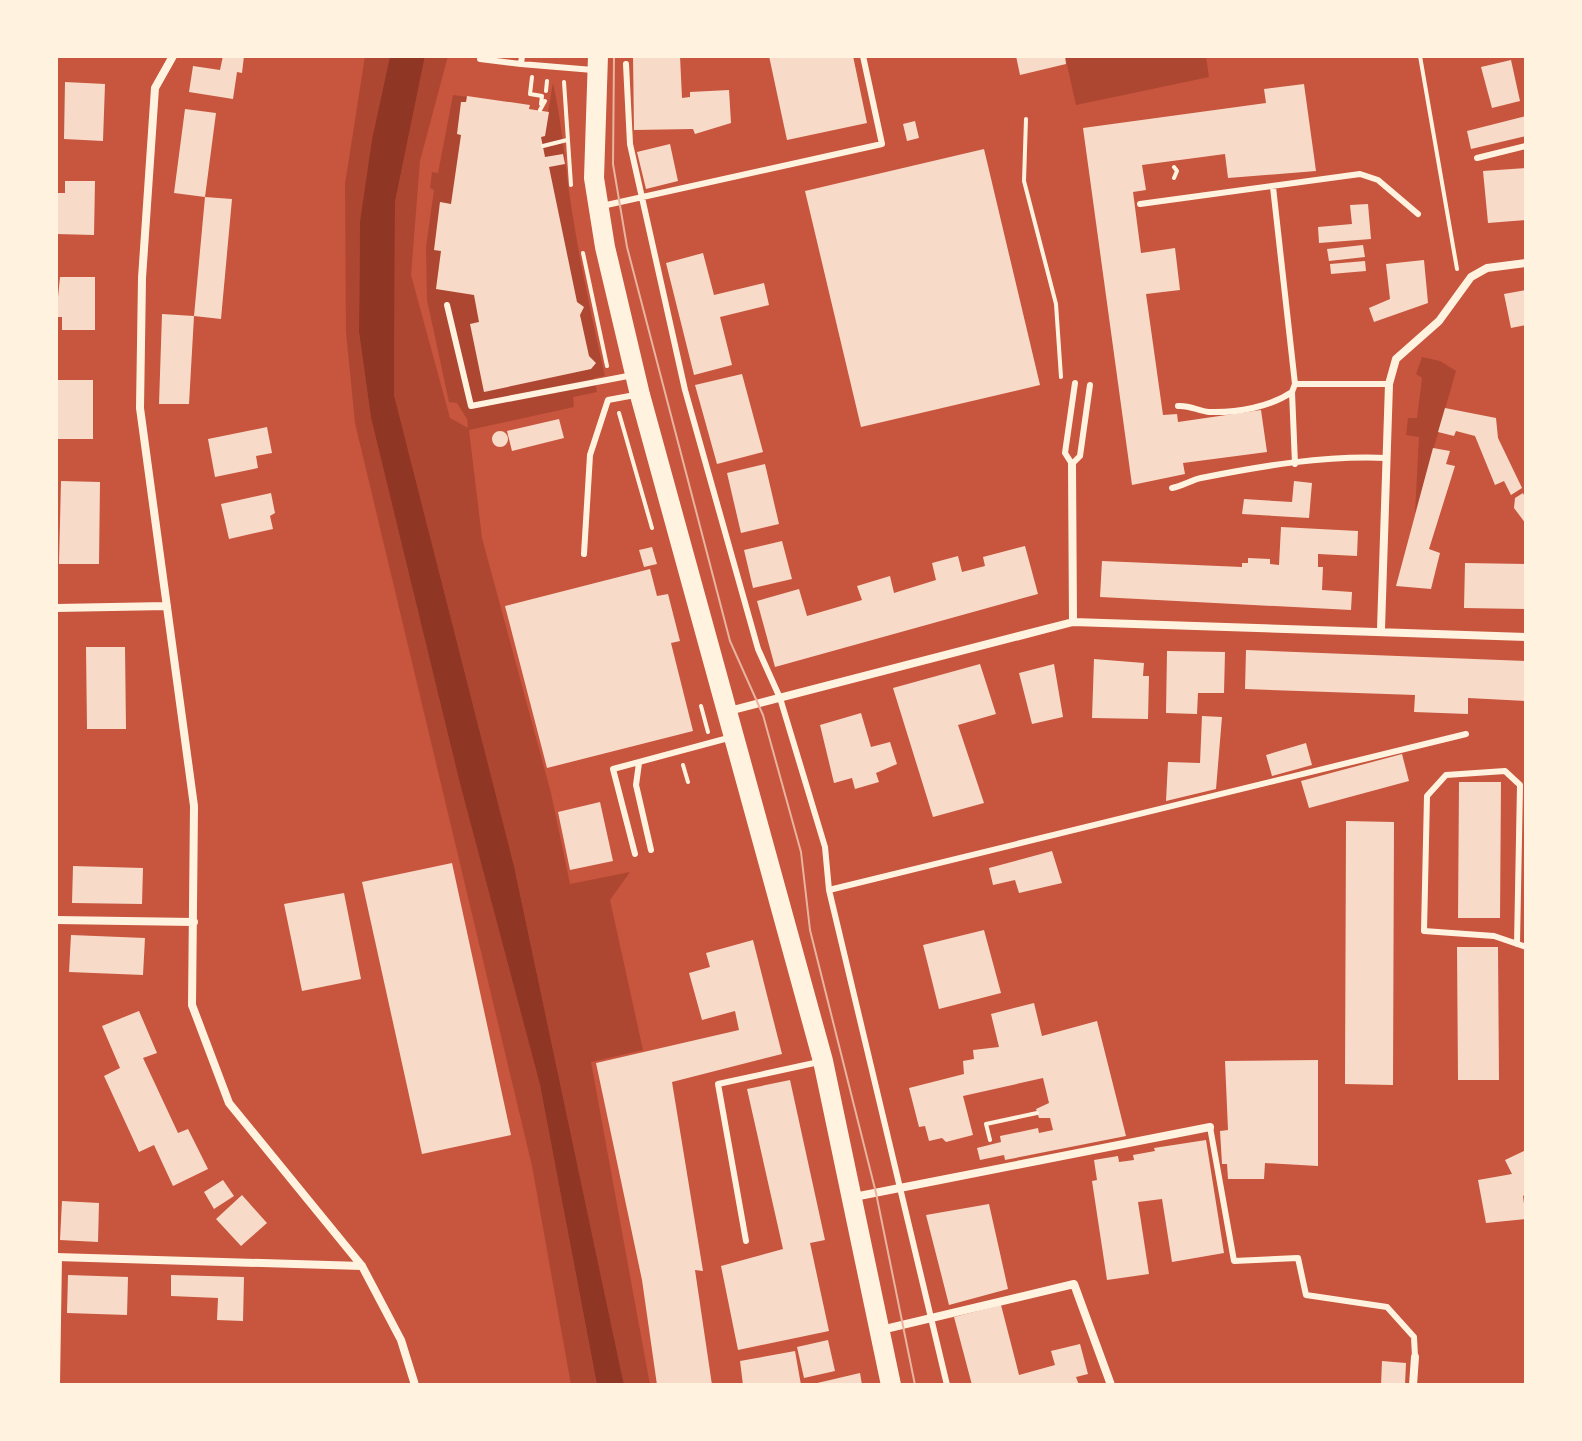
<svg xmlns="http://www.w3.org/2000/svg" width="1582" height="1441" font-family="'Playfair Display',serif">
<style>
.green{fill:#ae4732}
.water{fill:#8f3625}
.building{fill:#f7dbc8}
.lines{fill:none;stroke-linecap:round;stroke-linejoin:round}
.path{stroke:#fff3e0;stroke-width:4}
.service{stroke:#fff3e0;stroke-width:6}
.minor{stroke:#fff3e0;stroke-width:8}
.primary{stroke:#fff3e0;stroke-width:20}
.tram{stroke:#e9b49f;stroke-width:2}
</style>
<rect width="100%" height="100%" fill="#c8553d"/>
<path class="green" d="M365 56H390L372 139 360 221 359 332 371 418 459 780 540 1085 597 1385H571L532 1166 355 423 346 332 345 184Z
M425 56H448L420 161 411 275 450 418 468 428 467 419 457 403 449 402 427 300 426 247 434 190 430 188 432 172 438 173 453 95 530 105V109L548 112 553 83C562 124 565 164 571 205 580 263 592 319 605 376L594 378 597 392 573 397 574 407 469 430 482 538 551 793 570 884 630 872 610 900 643 1050 591 1062 650 1385H624L514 866 394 395 395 202Z
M1065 56H1206L1209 77 1076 105Z
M1422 357 1440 361 1456 371 1415 513 1419 437 1406 435 1408 418H1417L1422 378 1416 374Z"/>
<path class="water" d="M390 56H425L395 202 394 395 514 866 624 1385H597L540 1085 459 780 371 418 359 332 360 221 372 139Z"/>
<path class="building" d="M223 56H244L242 73 237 72 233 99 189 92 193 66 220 70Z
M633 56H680L682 98 690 97V92L729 90 731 123 695 134 693 129 634 130Z
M769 56H853L867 123 787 140Z
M1016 56H1065L1066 64 1020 75Z
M1511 60 1520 101 1492 108 1481 67Z
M65 82 105 84 103 141 64 139Z
M1304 84 1316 171 1228 178 1225 154 1142 165 1146 190 1133 192 1141 253 1175 248 1180 290 1146 294 1163 415 1177 414 1178 422 1261 410 1267 452 1183 463 1185 474 1132 485 1083 128 1266 103 1264 89Z
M467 96 530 105 529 109 549 112 545 136 541 137 545 157 563 154 565 164 549 167 577 302 584 307 580 315 589 356 596 363 591 369 484 392 470 324 479 322 474 295 436 289 441 251 434 250 440 202 451 204 461 135 457 134 461 102H466Z
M185 109 216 113 205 197 174 193Z
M1526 116V136L1471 149 1467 131Z
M915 121 919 138 907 141 903 124Z
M670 144 678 181 646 189 637 152Z
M984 149 1040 385 861 427 805 191Z
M1526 168V220L1488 223 1483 171Z
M65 181H95L94 235 56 234V193H65Z
M205 197 232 199 221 319 194 316Z
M1368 204 1371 239 1319 243 1318 227 1352 224 1350 205Z
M1363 245 1365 257 1329 261 1327 249Z
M703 253 714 295 764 283 769 305 720 317 732 365 694 375 666 263Z
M1424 260 1428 303 1374 322 1369 308 1390 299 1386 264Z
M1365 261 1366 271 1331 274 1330 264Z
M60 277H95V330H62V317H56Z
M1526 290V325L1511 328 1504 294Z
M162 314 194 316 189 404H159Z
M742 374 763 452 717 464 695 385Z
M56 380H93V439H56Z
M1445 408 1496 418 1498 438 1522 488 1511 495 1504 481 1495 485 1475 436 1456 431 1454 436 1438 432Z
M559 419 564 438 512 451 507 431Z
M267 427 272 453 256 456 258 468 215 477 208 439Z
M492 439a8 8 0 1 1 16 0a8 8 0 1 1-16 0Z
M1433 448 1450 451 1446 464 1455 466 1429 549 1440 553 1431 589 1396 586Z
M765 464 779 524 741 533 727 473Z
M61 481 100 482 99 564H59Z
M1294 481 1312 483 1309 518 1242 514 1244 499 1292 502Z
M271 493 275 513 270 516 273 529 229 539 221 504Z
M1523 493 1526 500V524L1514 508 1515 498Z
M1281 527 1358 531 1357 556 1318 554V567H1323L1322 590 1352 592 1351 610 1100 597 1102 561 1242 567V563H1248V558L1270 559V564L1279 565Z
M782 541 792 579 753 588 744 550Z
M1025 546 1038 594 775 667 757 601 799 589 807 616 862 600 857 586 890 576 894 593 936 580 932 563 958 556 962 572 985 566 983 557Z
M652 547 657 564 644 567 639 550Z
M1465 563 1526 564V609L1464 608Z
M650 569 657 596 668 594 680 641 671 643 693 731 547 768 505 606Z
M86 647H125L126 729H87Z
M1246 650 1526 661V701L1468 698V714L1414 712 1415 695 1245 689Z
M1167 651 1225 652 1224 693H1198L1197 714 1166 713Z
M1094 659 1144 663 1143 676H1149L1148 719 1092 718Z
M980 664 996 714 958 725 984 803 933 817 893 688Z
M1054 664 1063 717 1032 724 1019 673Z
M861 713 871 747 890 742 897 764 876 773 879 782 855 789 852 778 834 783 820 725Z
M1202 716 1222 717 1216 789 1166 801 1168 762 1200 763Z
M1306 743 1312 765 1272 776 1266 755Z
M1402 754 1409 781 1309 808 1301 781Z
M1459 782H1501L1500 918H1458Z
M600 802 613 861 570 870 558 812Z
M1346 821 1394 822 1393 1085 1345 1084Z
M1052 851 1062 883 1019 893 1015 880 993 885 989 868Z
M452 863 511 1135 422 1154 362 882Z
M73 866 143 868 142 904 72 903Z
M344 893 361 979 302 991 284 904Z
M984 930 1001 993 939 1009 923 945Z
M71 935 145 938 143 975 69 972Z
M753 940 782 1054 672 1082 703 1271 695 1270 712 1385H657L642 1280 596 1063 739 1030 735 1011 702 1020 689 973 710 967 706 953Z
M1457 947H1498L1499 1080H1458Z
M1034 1003 1042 1036 1097 1021 1126 1136 1005 1160 1004 1155 980 1160 977 1148 1001 1142 1000 1136 1038 1128 1039 1133 1053 1130 1050 1118H1039L1036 1109 1049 1103 1043 1078 963 1096 973 1135 946 1142 942 1138 929 1141 925 1126 919 1127 909 1088 964 1074 963 1061 974 1059 973 1050 999 1047 991 1014Z
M139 1011 157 1053 143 1058 178 1133 188 1129 208 1169 173 1186 154 1145 139 1152 104 1076 120 1068 102 1026Z
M1318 1060V1166L1265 1163 1264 1179H1228L1227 1164H1222L1220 1131 1228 1130 1225 1061Z
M790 1080 825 1240 810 1243 829 1331 738 1350 721 1266 783 1249 747 1089Z
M1206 1140 1224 1253 1172 1262 1162 1199 1138 1202 1149 1274 1107 1280 1092 1181 1097 1180 1094 1160 1118 1156 1119 1162 1134 1160 1133 1155 1155 1151 1154 1148Z
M1526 1150V1194L1523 1196 1526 1219 1486 1223 1478 1180 1512 1174 1505 1160Z
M223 1180 234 1196 214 1209 204 1192Z
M242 1195 267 1223 241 1246 216 1219Z
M62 1201 99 1203 98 1242 60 1240Z
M989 1204 1008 1289 949 1305 926 1215Z
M68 1275 128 1277 127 1315 67 1313Z
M171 1275 244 1277 243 1321 217 1320 218 1298 171 1296Z
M1001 1305 1019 1375 1055 1365 1051 1351 1080 1344 1088 1374 1076 1377 1079 1385H972L954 1317Z
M828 1340 835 1371 804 1378 797 1347Z
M795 1351 801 1385H743L740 1361Z
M1382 1361 1406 1363 1405 1385H1381Z
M860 1373 862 1385H813V1384Z"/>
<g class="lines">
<path class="path" d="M1420 56 1457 269
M532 77 530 94 542 96 541 104
M564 82 571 185
M546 91 547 81
M540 110 545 101
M1026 119 1024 181 1056 304 1061 377
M543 146 567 140
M1174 167 1177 171 1174 178
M583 253 607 366
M619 413 652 528
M701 706 708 732
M683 765 688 782
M990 1140 986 1124 1037 1113"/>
<path class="service" d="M522 56 521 64 593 70
M480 59 521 64
M626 64 630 144 685 390 758 649 780 698 825 847 829 890 947 1385
M1477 158 1526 146
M1273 187 1295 384 1292 392 1295 464
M1140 204 1360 174 1378 180 1418 214
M602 206 882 144 863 56
M447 305 471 406 633 375
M1075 383 1065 453 1072 464 1080 456 1090 385
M1295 384H1389
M1178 406C1190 405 1198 411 1209 412 1237 413 1270 407 1292 392
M1172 488C1183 486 1191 480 1201 478 1261 466 1326 455 1387 458
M584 554 590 455 608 400 635 395
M639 763 636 785 651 850
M635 854 613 769 732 737
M829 890 1466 734
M1517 944 1520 785 1505 771 1446 775 1427 796 1424 931 1494 936 1526 947
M1210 1127 1234 1261 1298 1258 1306 1295 1387 1307 1414 1337 1415 1357
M746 1241 718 1084 819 1062
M57 1385 59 1257"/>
<path class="minor" d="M173 56 155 88 142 278 140 408 194 806 192 1005 229 1103 362 1266 401 1340 415 1385
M1072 464 1073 622
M56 608 167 606
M1381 629 1389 384 1396 359 1439 321 1471 277 1487 268 1526 263
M729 711 1073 622 1526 637
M56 920 194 922
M854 1197 1210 1127
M56 1257 362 1266
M881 1330 1074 1284 1111 1385
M1413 1385 1415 1357"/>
<path class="primary" d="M598 56 594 178 605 247 640 395 823 1061 891 1385"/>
<path class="tram" d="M614 56 613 164 627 247 730 641 763 715 801 852 810 930 876 1193 915 1385"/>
</g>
<rect width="1582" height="1441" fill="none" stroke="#fff3e0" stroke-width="116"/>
</svg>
